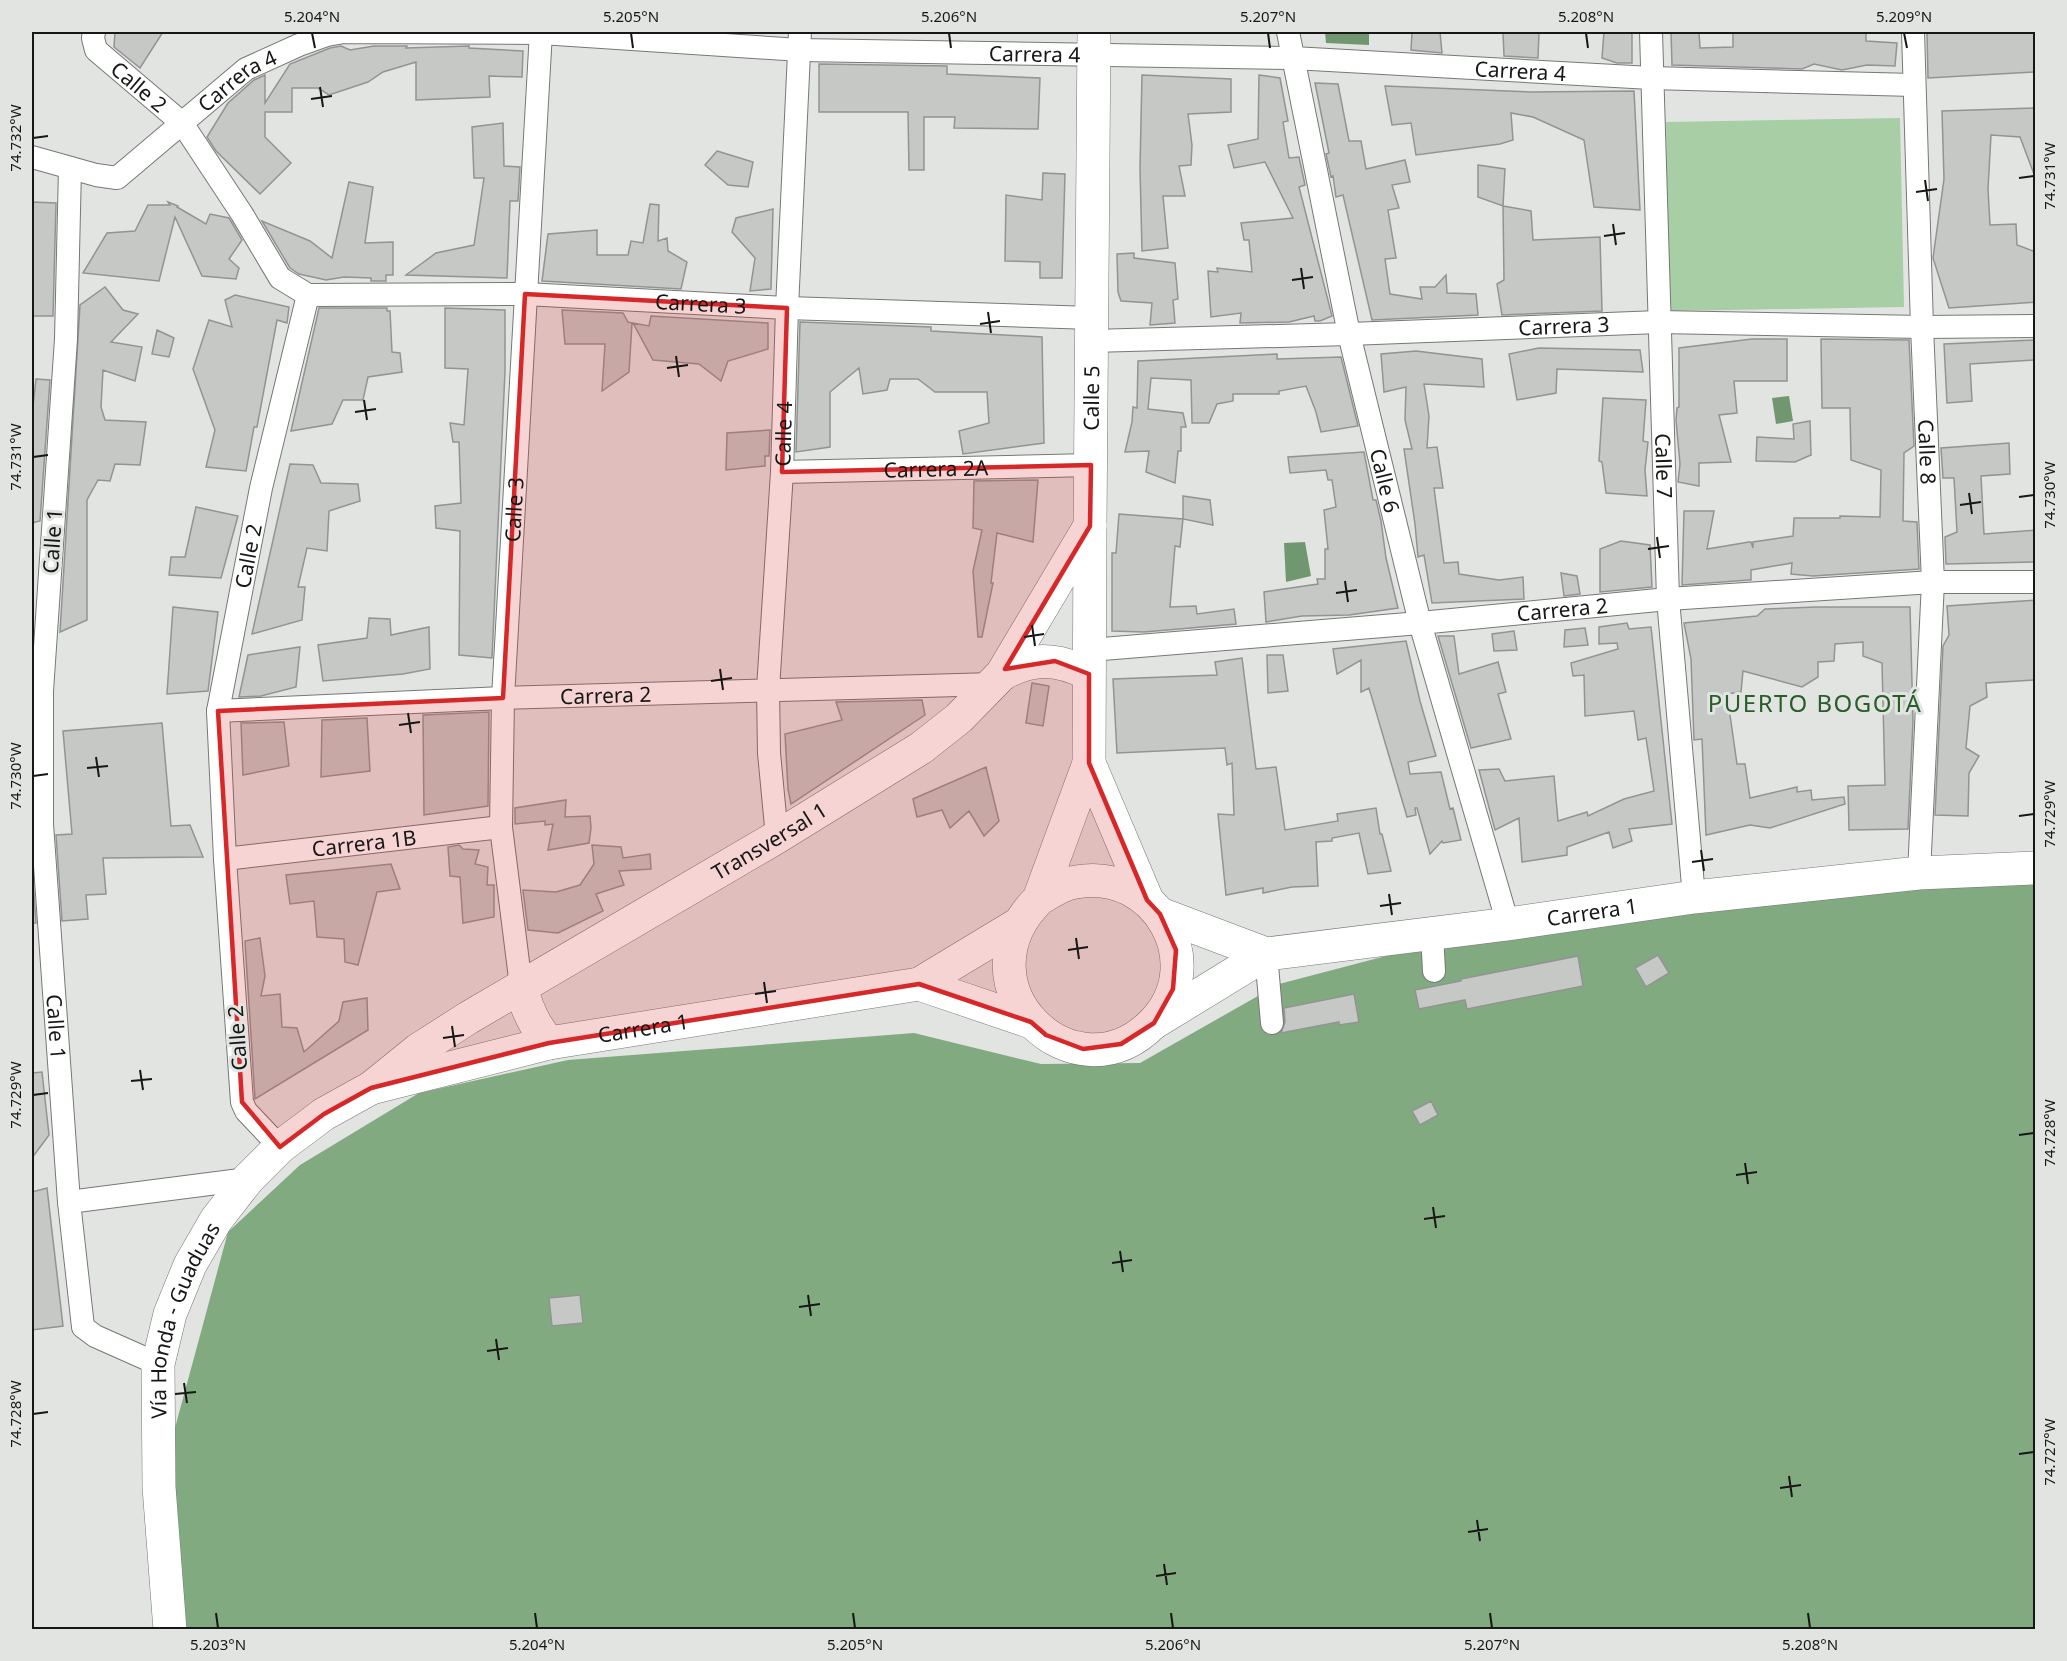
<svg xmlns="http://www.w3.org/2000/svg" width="2067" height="1661" font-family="'Noto Sans',sans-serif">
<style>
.green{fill:#a8cea6}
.forest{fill:#82aa81}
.water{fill:#70976f}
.building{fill:#c5c8c5;stroke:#929492;stroke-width:1.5}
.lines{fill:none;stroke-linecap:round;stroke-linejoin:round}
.minor-casing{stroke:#767876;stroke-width:24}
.primary-casing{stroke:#767876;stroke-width:34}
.trunk-casing{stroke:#767876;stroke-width:34}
.minor{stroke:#fff;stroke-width:22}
.primary{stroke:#fff;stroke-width:33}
.trunk{stroke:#fff;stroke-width:33}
.marked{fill:#d62828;fill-opacity:0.2;stroke:#d62828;stroke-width:4.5;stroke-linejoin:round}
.ticks{fill:none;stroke:#171716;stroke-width:2}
.labels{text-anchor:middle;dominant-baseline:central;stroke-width:6;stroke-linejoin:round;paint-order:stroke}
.street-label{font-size:21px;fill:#171716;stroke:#e2e4e2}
.quarter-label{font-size:24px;letter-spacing:1.5px;fill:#285e29;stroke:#e2e4e2}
.neatline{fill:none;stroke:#171716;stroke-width:2}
.ticks-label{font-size:15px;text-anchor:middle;fill:#171716}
</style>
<rect width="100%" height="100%" fill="#e2e4e2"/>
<path class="green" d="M1900 118 1904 307 1669 311 1666 122Z"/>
<path class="forest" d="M2035 868V1629H170L159 1487 228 1232 300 1165 419 1093 568 1060 914 1033 1041 1064 1140 1063 1279 984 1508 924Z"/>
<path class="water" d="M1325 32H1369V45L1326 43Z
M1789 396 1793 421 1776 424 1772 398Z
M1305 542 1311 576 1286 582 1284 543Z"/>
<path class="building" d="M115 32H163L140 68 114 47Z
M1412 32H1440L1442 53 1411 50Z
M1503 32H1539L1538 58 1504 56Z
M1604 32H1632V63H1617L1602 58Z
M1671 32H1699L1700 48 1733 47V32H1866V41L1897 43 1895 66 1867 65 1842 70 1814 64 1802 69 1672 65Z
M1927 32H2036V72L1928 78Z
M341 46 350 50 374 46H407L406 48 469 46V48L523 51 522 77 489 76 490 97 416 100V62L383 72 368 82 329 95 318 88H292V112H265V137L291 163 260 194 216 151 207 137 228 103 254 80 265 75V103L290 64 330 48Z
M819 64 947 66V74L1040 78 1038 129 954 128 955 117H924V170H909L908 112H819Z
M1142 75 1231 79V112L1188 114 1192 145 1191 165 1179 166 1185 196H1163L1168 248 1142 251 1140 168Z
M1259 75 1280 78 1288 121 1283 122 1289 158 1299 157 1305 185 1299 187 1332 316 1320 321H1315L1314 316 1289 322 1240 323 1241 313 1211 317 1208 271 1218 272 1217 268 1252 272 1249 240H1244L1241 223 1293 218 1265 162 1234 168 1228 145 1258 139Z
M1315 83 1338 84 1349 141H1361L1366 169 1405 160 1410 182 1392 185 1399 208 1388 210 1396 258 1385 259 1390 294 1422 299 1420 287H1435L1446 275 1447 293 1476 294 1478 315 1372 320 1343 195 1336 197 1333 176 1331 177 1326 154 1329 153Z
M1385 86 1530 92 1634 91 1640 210 1594 207 1584 140 1533 117 1511 113 1513 140 1500 144 1416 155 1411 123 1392 125Z
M2036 108V174H2034L2020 137 1991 135 1988 189 1990 225 2016 224 2017 245 2036 252V302L1949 308 1933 258 1944 179 1942 111Z
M503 123 504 166 520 167 518 201H510L507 278 406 275 436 253 474 245 484 178H474L472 127Z
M717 151 753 162 748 187 728 185 705 165Z
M1478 165 1505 169 1503 206 1478 197Z
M1043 173 1065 174 1062 278H1040V262L1005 261 1006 195 1042 200Z
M349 182 373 187 365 243 393 242V275H386V281H371V278L344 277 326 280 299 274 290 268 262 221 310 241 332 258Z
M32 202 56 203 53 316H32Z
M168 202 178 206 177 207 206 224 210 214 229 218 242 240 229 259 239 268 236 279 202 276 175 217 159 281 83 273 107 233 135 231 148 205H170Z
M650 204 659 205 658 241 667 238 668 251 687 262 681 289 542 281 548 234 597 230V255H628L631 241 643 243Z
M1503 206 1531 211 1533 240 1600 237 1602 311 1502 315 1497 284 1504 280Z
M773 209 771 289 750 291 755 258 732 232 736 218Z
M1134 253V258L1175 263 1178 299 1173 300 1175 323 1150 325 1152 303 1121 301 1118 292 1117 254Z
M105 287 123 310 138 314 111 342 142 347 135 381 103 370 101 407 105 420 146 422 140 465 115 464 110 481 98 480 87 500V620L60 632 80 305Z
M235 295 289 307 287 323 277 320 257 427H254L246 471 206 467 215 430 193 369 209 320 232 327 225 300Z
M319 308H387V311H390L392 352 400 353 402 372 368 377 363 400H343L332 424 291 431Z
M445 308 505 310V371L492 658 459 655 460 531 436 528 435 506 461 503 459 442H453L450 423 464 425 468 369 445 368Z
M562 310 623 313 628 322 632 323 629 372 602 391 605 344H565Z
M651 316 768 323V349L728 361 721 381 699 364 653 360 633 323 649 326Z
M800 322 931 327V331L1042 337 1044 443 963 454 959 431 989 423 987 392H935L918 379H890L887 390 863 394 859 368 830 392V447L796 452Z
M157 330 174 338 169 357 152 354Z
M1752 339H1787V381H1734L1737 413 1719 415 1731 462 1699 463V486L1678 482 1680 464 1676 420 1677 408 1679 407V348Z
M1821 339 1909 340 1914 446 1904 453 1903 521 1917 522 1919 569 1813 576 1791 574 1792 563 1751 570V580H1749L1682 585 1684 511H1714L1707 549 1749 542H1751L1753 548V542L1793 536 1794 518H1840V516L1880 517 1881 470 1851 460 1850 408H1822Z
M2036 340V360L1970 364 1972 401 1947 403 1944 344Z
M1539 348 1640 350 1643 372 1557 369 1556 393 1517 400 1509 354Z
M1416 351 1482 359 1484 387 1424 384 1429 416 1427 448 1437 447 1443 488H1434L1444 563 1458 562 1459 574 1499 580 1523 577 1524 599 1432 603 1424 555 1418 557 1415 524 1404 449H1412L1405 420 1406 387 1384 392 1381 354Z
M1277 354V359L1341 357 1358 426 1321 432 1316 412 1306 386 1279 391V394H1233V401L1217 404 1209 423H1192L1191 380 1151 378 1148 409 1183 413 1186 427H1181V451H1178L1175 483 1146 472 1149 451 1125 452 1132 422 1133 407 1137 408 1138 361Z
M36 379 50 380 40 521 32 523V415Z
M1603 398 1646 400 1643 441 1648 442 1645 470 1647 496 1606 493 1602 462 1599 461Z
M1810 421 1811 455 1795 462 1756 461 1757 437 1794 439 1793 424Z
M770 430 769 456H765V466L726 470 727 433Z
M2009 443 2010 474 1981 476 1984 534 2036 530V562L1946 564 1945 537 1957 532 1954 478H1943L1941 448Z
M1364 452 1373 500H1376L1381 521 1386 558 1398 608 1349 615 1302 616 1266 622 1264 592 1318 584 1317 579H1325V549H1328L1324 510 1336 507 1332 480H1328L1326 470 1290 473 1288 457Z
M290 464 313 465 321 483 358 484 360 501 329 511 327 551 307 548 298 587H305L302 620 252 634Z
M1038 480 1033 542 997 533 991 583H993L982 637H978L973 571 982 530 973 528 974 481Z
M1183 496 1210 500 1213 525 1183 519Z
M196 507 238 516 221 578 169 575 171 557H185Z
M1119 514 1183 519 1180 547 1175 546 1170 607 1196 606 1197 614 1234 609 1236 624 1144 632 1112 631V553H1116Z
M1621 541 1650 545 1652 587 1600 592V549Z
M1561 573 1577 576 1580 594 1564 596Z
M2036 600V680L1986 683 1987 697 1970 706 1966 748 1979 756 1969 773 1968 816 1935 815 1943 646 1949 635 1947 606Z
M173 607 218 612 208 691 167 694Z
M1816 607H1910L1913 721 1908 829 1849 830 1848 786 1885 785 1882 663 1863 656V642L1835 644 1834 661 1818 662V677L1802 687 1743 671 1741 692 1727 694 1737 764H1745L1750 798 1797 787V792L1811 790 1812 800 1844 797 1845 804 1770 828 1750 825 1706 835 1702 739 1694 740 1691 659 1684 623 1757 616 1765 609Z
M369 618 390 619 391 635 429 627 430 669 403 674 323 681 318 645 367 638Z
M1627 623 1629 629 1651 627 1672 824 1629 829 1632 841 1613 848 1609 832 1567 847V855L1522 862 1519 818 1495 830 1479 770 1499 769 1505 781 1554 776 1558 821 1587 812 1588 816 1624 799 1654 791 1646 738 1638 740 1634 711 1585 716 1584 675 1573 676 1571 663 1618 649 1617 643 1599 644V627Z
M1585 628 1588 645 1564 647 1565 630Z
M1514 631 1517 650 1494 651 1492 634Z
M1438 636H1454L1459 674 1498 662 1506 692 1498 694 1511 739 1471 748Z
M1406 641 1420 701 1436 756 1408 762 1410 774 1441 772 1450 809 1453 808 1461 840 1443 843 1442 841 1430 854 1417 808H1415L1416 815 1407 817 1369 688 1361 692V660L1337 674 1333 649Z
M300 647 296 687 261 696 239 697 248 655Z
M1267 655H1283L1288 691 1268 693Z
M1242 658 1256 769 1276 767 1285 830 1338 821 1337 814 1376 808 1380 834H1382L1391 871 1368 874 1359 833 1332 838V841L1316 842 1318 886 1292 887 1263 893V888L1226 895 1218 814 1234 815 1232 763 1227 765 1225 748 1117 753 1113 679 1217 675 1215 662Z
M1032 683 1049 686 1043 726 1026 723Z
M922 700 925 715 791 804 788 789 785 734 842 720 836 702Z
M489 712 488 806 424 815 423 715Z
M367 718 370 771 321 777 322 720Z
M284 722 289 766 243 775 241 723Z
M162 723 171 826 190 825 203 857 103 858 106 894 86 895 88 919 62 921 56 835 72 834 63 731Z
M986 767 999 821 984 836 969 811 950 828 942 810 917 817 913 799Z
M566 800 565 817 590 816 591 828 589 843 548 850 553 824 545 825V821L515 824V808Z
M459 845 463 849 479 850 475 864 488 867 487 885H494V917L463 923 460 877 450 876 448 847Z
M592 845 621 847 623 858 650 854 651 869 619 871 624 885 596 894 603 911 558 933 528 930 523 890 556 892 580 885 594 864Z
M391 864 400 889 377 892 358 965 345 962 344 939 317 937 314 901 290 904 286 875Z
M32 866 36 923H32Z
M260 938 265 976 261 996 280 994 282 1027 297 1028 304 1052 339 1021 343 1002 367 998 368 1030 255 1099 245 941Z
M1658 955 1669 973 1646 987 1635 968Z
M1578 956 1583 986 1467 1009 1465 1000 1419 1009 1415 990 1461 981V979Z
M1354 994 1359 1022 1339 1025V1022L1281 1033 1285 1022 1284 1008Z
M42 1072 49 1135 32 1158V1073Z
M1431 1101 1438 1115 1420 1125 1412 1111Z
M47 1188 63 1326 32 1330V1192Z
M580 1295 583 1323 552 1326 549 1298Z"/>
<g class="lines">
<defs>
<g id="minor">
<path id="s1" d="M94 32 93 38 96 50 182 123 242 214 280 278 308 295"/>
<path id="s2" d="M1288 32 1349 334 1420 623 1508 924"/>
<path id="s3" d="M1651 32 1668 599 1694 897"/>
<path id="s4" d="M1913 32 1922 327 1933 582 1919 873"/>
<path id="s5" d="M32 157 96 175 117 178 246 69 299 45 327 35 344 32 541 33 800 50 1293 58 1651 78 1914 85"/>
<path id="s6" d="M70 168 66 339 42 691V824L69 1202 83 1327 95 1336 158 1364"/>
<path id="s7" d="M308 295 525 294 787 308 1092 318"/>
<path id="s8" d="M1092 341 1349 334 1659 322 1922 327 2036 326"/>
<path id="s9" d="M782 472 1091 465"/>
<path id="s10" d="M1090 650 1420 623 1668 599 1933 582H2036"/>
<path id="s11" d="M218 711 503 698 994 684"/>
<path id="s12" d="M777 837 769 753 768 689 782 472 787 308 800 32"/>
<path id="s13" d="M225 859 501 827"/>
<path d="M1432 934 1434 971"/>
<path d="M1266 954 1272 1023"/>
<path id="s14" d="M521 986 501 827 503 698 541 32"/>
<path id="s15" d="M280 1147 246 1111 242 1102 225 859 218 711 261 488 308 295"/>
<path d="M69 1202 248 1179"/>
</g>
<g id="primary">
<path d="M1089 763 1147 900"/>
<path d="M1039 899C1050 892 1062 884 1076 882 1156 867 1211 964 1153 1023 1075 1103 952 986 1039 899L1089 763 1090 526"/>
<path d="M1160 914 1266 954"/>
<path d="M919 984 1031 1022"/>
<path id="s16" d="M1155 1022 1266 954 1508 924 1694 897 1919 873 2036 868"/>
<path id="s17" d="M371 1088 549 1043 919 984 1020 923"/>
</g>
<g id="trunk">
<path d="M1002 674C1034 657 1057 658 1089 674"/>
<path d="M521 986C526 1008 534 1026 549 1043"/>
<path id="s18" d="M170 1630 159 1487 158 1364 170 1314 190 1265 216 1220 248 1179 280 1147 324 1114 371 1088 418 1050 468 1018 777 837 921 748 959 718 1002 674 1090 526 1094 32"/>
</g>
</defs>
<use href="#minor" class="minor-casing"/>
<use href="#primary" class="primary-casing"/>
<use href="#trunk" class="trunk-casing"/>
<use href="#minor" class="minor"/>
<use href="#primary" class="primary"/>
<use href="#trunk" class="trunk"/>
</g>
<path class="marked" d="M525 294 787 308 782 472 1091 465 1090 526 1005 669 1055 661 1089 674V763L1147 900 1160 914 1176 950 1173 989 1154 1023 1121 1044 1083 1049 1046 1035 1031 1022 919 984 549 1043 371 1088 324 1114 280 1147 242 1102 218 711 503 698Z"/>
<path class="ticks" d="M312 33 315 48M631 33 633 48M949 33 951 48M1268 33 1270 48M1586 33 1588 48M1904 33 1907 48M320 87 323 107M311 99 332 96M33 138 48 136M2019 178 2034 176M1925 180 1928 201M1916 192 1937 189M1613 224 1616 245M1604 236 1625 233M1301 268 1304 289M1292 280 1313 277M988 312 991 333M980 324 1000 321M676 356 679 377M667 368 688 365M364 400 367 420M355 412 376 409M33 457 48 455M1969 493 1972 514M2019 497 2034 495M1960 505 1981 502M1657 537 1660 558M1648 549 1669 546M1345 581 1348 602M1336 593 1357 590M1032 625 1035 646M1024 637 1044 634M720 669 723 690M711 681 732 678M408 713 411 733M399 725 420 722M96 757 99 777M87 768 108 766M33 776 48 774M2019 816 2034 814M1701 850 1704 871M1692 862 1713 859M1389 894 1392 915M1380 906 1401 903M1076 938 1079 959M1068 950 1088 947M764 982 767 1003M755 994 776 991M452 1026 455 1047M443 1038 464 1035M140 1070 143 1090M131 1081 152 1079M33 1095 48 1093M2019 1135 2034 1133M1745 1163 1748 1184M1736 1175 1757 1172M1433 1207 1436 1228M1424 1219 1445 1216M1120 1251 1123 1272M1112 1263 1132 1260M808 1295 811 1316M799 1307 820 1304M496 1339 499 1360M487 1351 508 1348M184 1383 187 1403M175 1394 196 1392M33 1414 48 1412M2019 1454 2034 1452M1789 1476 1792 1497M1780 1488 1801 1485M1477 1520 1480 1541M1468 1532 1488 1529M1164 1564 1167 1585M1156 1576 1176 1573M216 1613 218 1628M535 1613 537 1628M853 1613 855 1628M1171 1613 1173 1628M1490 1613 1492 1628M1808 1613 1810 1628"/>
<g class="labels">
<g class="street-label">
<text stroke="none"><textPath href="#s5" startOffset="1053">Carrera 4</textPath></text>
<text stroke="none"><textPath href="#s5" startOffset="1539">Carrera 4</textPath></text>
<text stroke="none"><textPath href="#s5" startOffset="243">Carrera 4</textPath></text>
<text stroke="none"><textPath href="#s1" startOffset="75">Calle 2</textPath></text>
<text stroke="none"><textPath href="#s7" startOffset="393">Carrera 3</textPath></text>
<text stroke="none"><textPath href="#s8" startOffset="472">Carrera 3</textPath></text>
<text stroke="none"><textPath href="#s18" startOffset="1686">Calle 5</textPath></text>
<text stroke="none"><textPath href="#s12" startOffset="404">Calle 4</textPath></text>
<text stroke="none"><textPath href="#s4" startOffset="420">Calle 8</textPath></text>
<text stroke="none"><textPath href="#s3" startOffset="434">Calle 7</textPath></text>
<text stroke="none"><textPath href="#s9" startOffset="154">Carrera 2A</textPath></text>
<text stroke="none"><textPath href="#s2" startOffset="459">Calle 6</textPath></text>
<text stroke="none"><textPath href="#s14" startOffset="478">Calle 3</textPath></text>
<text transform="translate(52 541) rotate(-86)">Calle 1</text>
<text stroke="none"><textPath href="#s15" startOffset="609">Calle 2</textPath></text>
<text stroke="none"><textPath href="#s10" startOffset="474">Carrera 2</textPath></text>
<text stroke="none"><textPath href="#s11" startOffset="388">Carrera 2</textPath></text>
<text stroke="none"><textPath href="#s18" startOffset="1098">Transversal 1</textPath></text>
<text stroke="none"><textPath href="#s13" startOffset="140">Carrera 1B</textPath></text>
<text stroke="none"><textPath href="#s16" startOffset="459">Carrera 1</textPath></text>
<text stroke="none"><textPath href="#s6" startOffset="860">Calle 1</textPath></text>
<text stroke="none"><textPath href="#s17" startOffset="279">Carrera 1</textPath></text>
<text transform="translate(237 1038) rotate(-94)">Calle 2</text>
<text stroke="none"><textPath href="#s18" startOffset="315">Vía Honda - Guaduas</textPath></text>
</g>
<g class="quarter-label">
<text x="1815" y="702">PUERTO BOGOTÁ</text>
</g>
</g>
<rect width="2067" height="1661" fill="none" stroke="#e2e4e2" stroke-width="66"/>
<rect x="33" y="33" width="2001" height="1595" class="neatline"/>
<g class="ticks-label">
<text x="312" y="22">5.204°N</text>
<text x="631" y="22">5.205°N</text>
<text x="949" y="22">5.206°N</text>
<text x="1268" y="22">5.207°N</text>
<text x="1586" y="22">5.208°N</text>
<text x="1904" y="22">5.209°N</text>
<text transform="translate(16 138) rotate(-90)" y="5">74.732°W</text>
<text transform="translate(2050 176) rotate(-90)" y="5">74.731°W</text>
<text transform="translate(16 457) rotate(-90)" y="5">74.731°W</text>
<text transform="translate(2050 495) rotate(-90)" y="5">74.730°W</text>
<text transform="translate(16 776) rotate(-90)" y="5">74.730°W</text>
<text transform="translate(2050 814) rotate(-90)" y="5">74.729°W</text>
<text transform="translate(16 1095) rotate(-90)" y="5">74.729°W</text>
<text transform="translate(2050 1133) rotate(-90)" y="5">74.728°W</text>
<text transform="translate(16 1414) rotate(-90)" y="5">74.728°W</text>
<text transform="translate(2050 1452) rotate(-90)" y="5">74.727°W</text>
<text x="218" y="1650">5.203°N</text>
<text x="537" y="1650">5.204°N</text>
<text x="855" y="1650">5.205°N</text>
<text x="1173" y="1650">5.206°N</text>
<text x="1492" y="1650">5.207°N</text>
<text x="1810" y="1650">5.208°N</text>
</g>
</svg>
